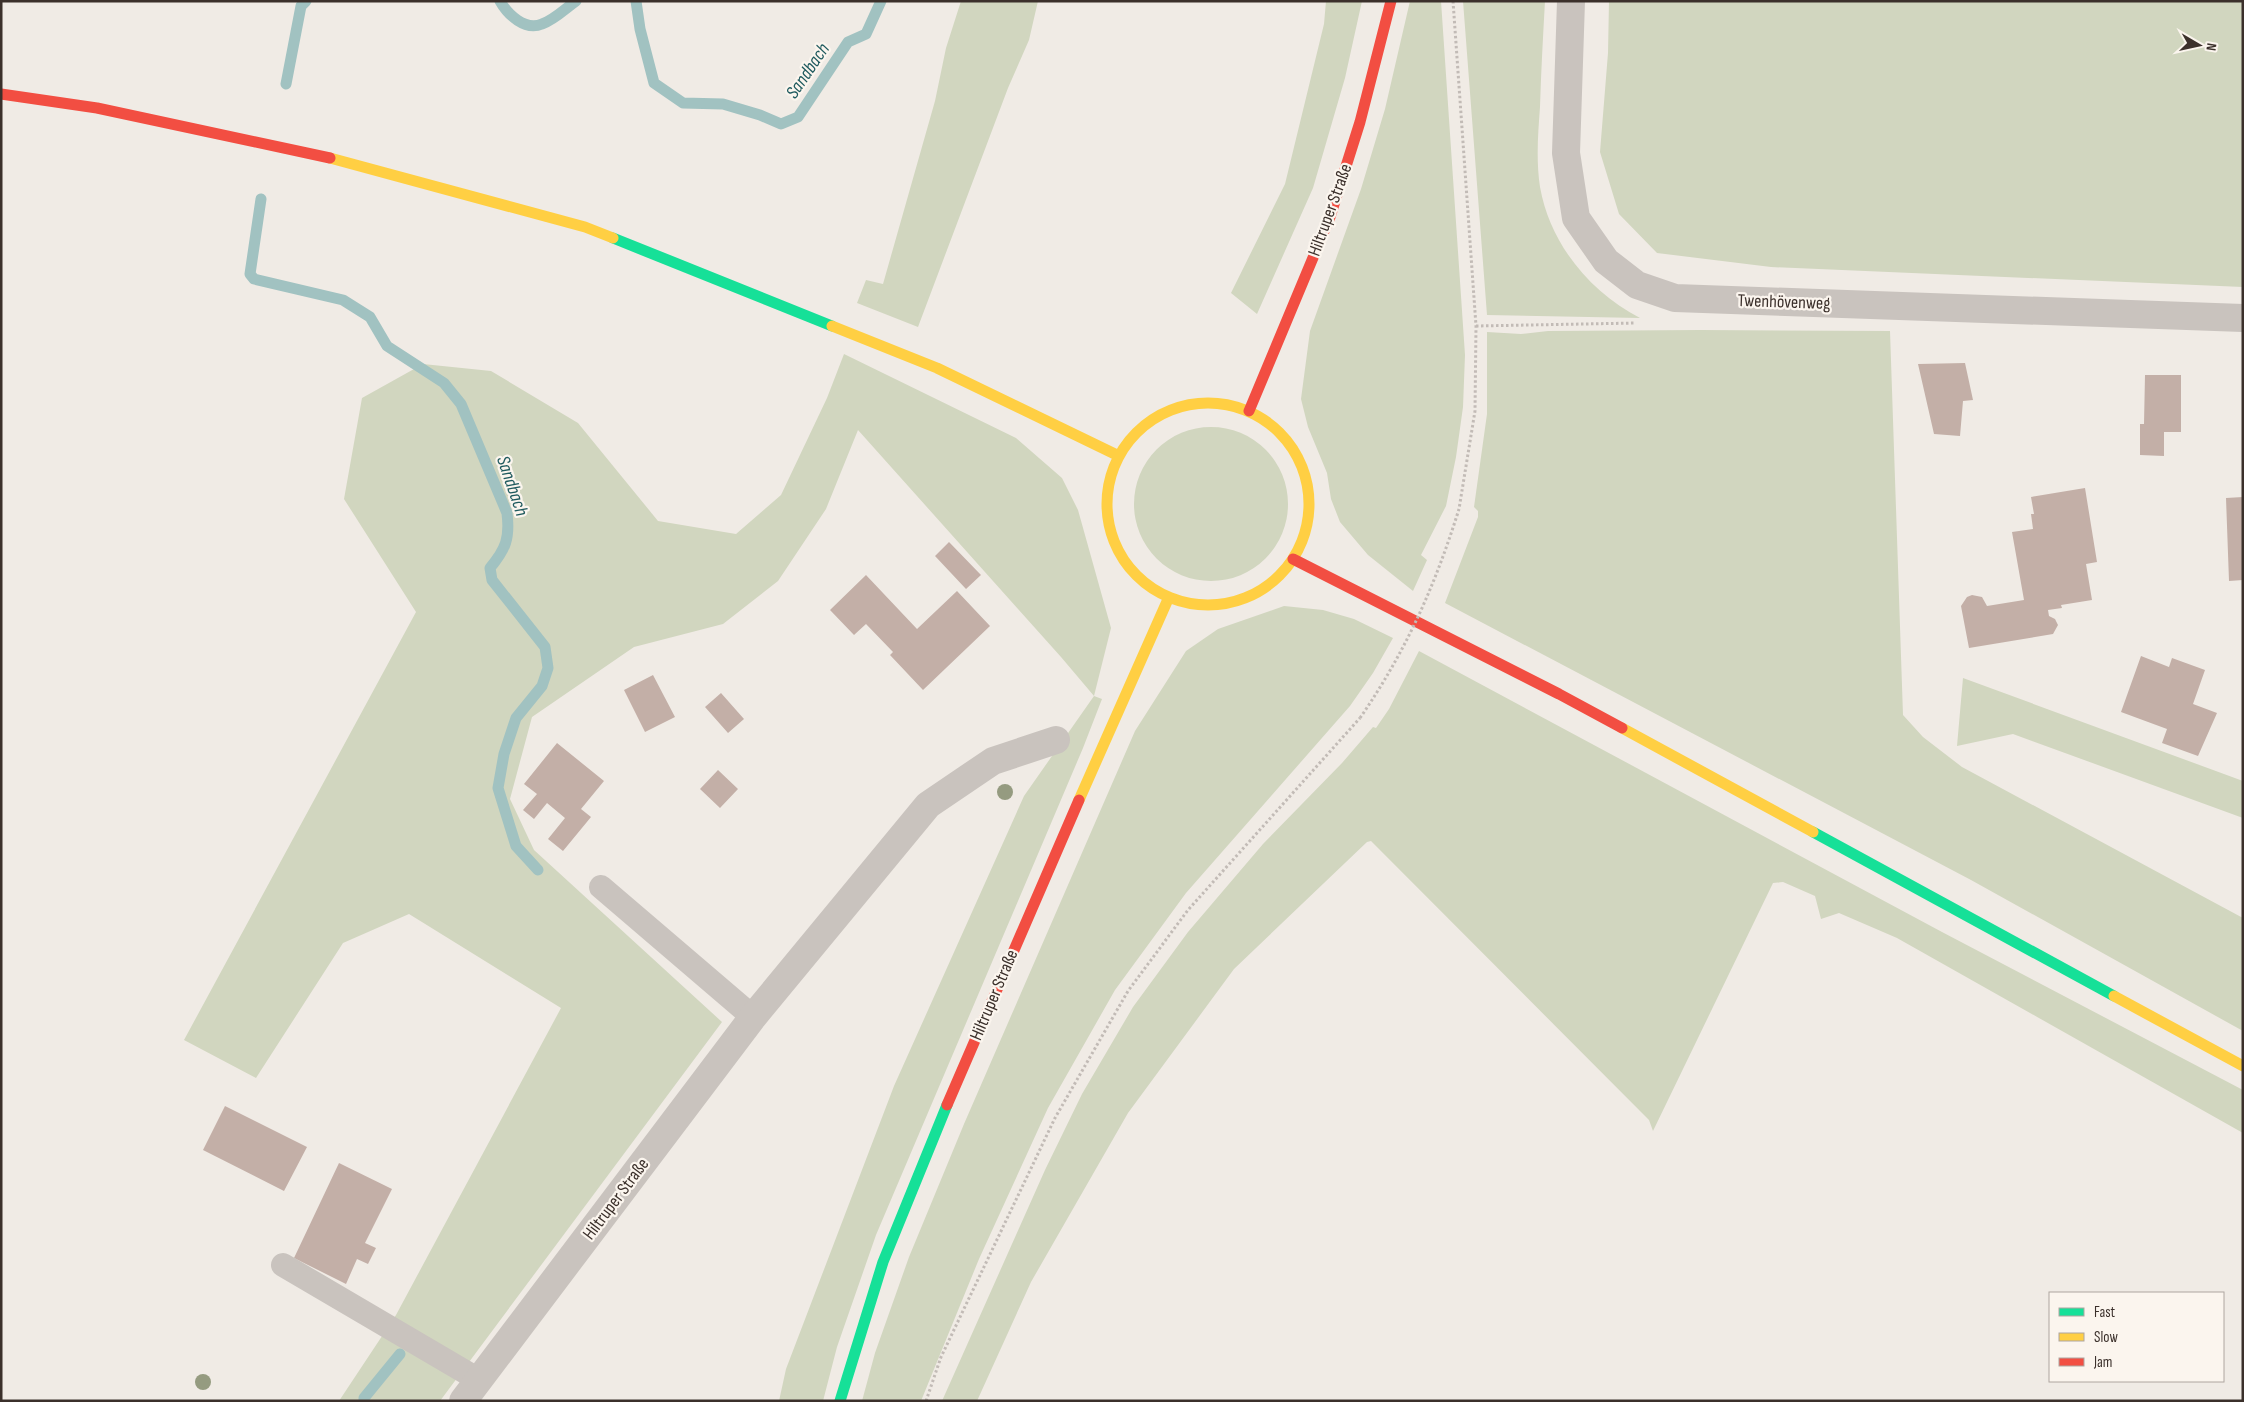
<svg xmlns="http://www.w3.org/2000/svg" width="2244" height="1402" font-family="'Sofia Sans Condensed',sans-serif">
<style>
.green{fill:#d1d6bf}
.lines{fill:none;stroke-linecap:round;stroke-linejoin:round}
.stream{stroke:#a1c2c1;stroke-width:11}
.building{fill:#c3afa7}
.path{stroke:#c2bbb6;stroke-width:3;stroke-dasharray:2.5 2.5;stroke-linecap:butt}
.lane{stroke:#c9c3be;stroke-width:24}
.street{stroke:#c9c3be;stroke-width:28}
.fast{stroke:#16e098;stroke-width:11}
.slow{stroke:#ffcf43;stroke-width:11}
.jam{stroke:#f24e42;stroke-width:11}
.path-bridge{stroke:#c2bbb6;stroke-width:3;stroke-dasharray:2.5 2.5;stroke-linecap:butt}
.tree{fill:#959b80}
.labels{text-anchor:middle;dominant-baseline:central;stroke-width:4.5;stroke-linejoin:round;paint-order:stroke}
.street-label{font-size:18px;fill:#3b302b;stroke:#fbf5ee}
.water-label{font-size:19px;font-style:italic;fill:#1f5a5e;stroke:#fbf5ee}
</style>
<rect width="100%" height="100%" fill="#f0ebe5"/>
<path class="green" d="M961 1H1038L1029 40 1008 88 918 327 857 303 866 280 883 284 935 101 946 48Z
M1326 1H1362L1345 78 1313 188 1257 314 1231 293 1285 184 1324 24Z
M1410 1H1441L1465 355 1463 407 1456 457 1446 506 1421 555 1427 560 1413 591 1368 555 1340 522 1331 499 1327 473 1308 427 1301 399 1310 331 1361 189 1385 109Z
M1463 1H1545C1543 37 1541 72 1540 107 1538 134 1536 160 1540 187 1550 244 1590 292 1640 318L1487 315Z
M1609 1H2243V287L1771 267 1657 253 1619 214 1600 152 1608 53Z
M1700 330 1890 331 1903 715 1923 737 1962 767 2243 918V1031L1971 880 1445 603 1478 517V511L1474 507 1487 414V332L1521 334 1548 331Z
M844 354 1016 438 1062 478 1078 510 1111 628 1094 696 1102 699 1083 748 876 1235 837 1347 823 1401H779L786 1369 894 1086 1024 796 1094 696 1061 657 858 430 826 509 778 581 723 624 634 647 532 717 510 799 534 850 722 1022 440 1401H339L396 1315 561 1008 409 914 343 943 256 1078 184 1040 416 612 344 499 362 398 423 364 491 371 578 423 658 521 736 534 781 495 827 398Z
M1134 504a77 77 0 1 1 154 0a77 77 0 1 1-154 0Z
M1284 606 1323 610 1354 619 1393 638 1373 673 1350 706 1186 893 1115 990 1048 1108 979 1259 921 1401H862L875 1353 909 1257 964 1124 1135 731 1186 651 1218 629Z
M1419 651 1942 932 2243 1090V1133L1897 938 1839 913 1821 919 1815 896 1783 882 1773 883 1653 1131 1649 1120 1371 841 1367 842 1234 969 1128 1113 1031 1282 977 1401H942L1045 1170 1082 1094 1133 1007 1188 932 1263 844 1342 763 1373 727 1376 728 1389 709Z
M1963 678 2243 781V818L2013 734 1957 746Z"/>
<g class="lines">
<path class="stream" d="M500 1C508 15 525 31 542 24 554 20 566 8 576 1
M636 1 640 29 654 83 683 103 723 104 760 115 781 124 798 117 848 42 866 34 881 1
M286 84 301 6 306 1
M261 199 250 274 254 279 343 300 370 317 387 346 444 383 461 404 507 513C510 538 506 549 490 568L492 580 545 647 548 668 542 686 516 718 504 754 498 788 516 846 538 870
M364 1401V1398L400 1354"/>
</g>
<path class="building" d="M1965 363 1973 400 1963 401 1960 436 1934 434 1918 364Z
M2145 375H2181V432H2164V456L2140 455V424H2144Z
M2085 488 2097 562 2086 564 2092 600 2061 605 2062 608 2048 610 2049 616 2055 619 2058 625 2053 634 1969 648 1961 606 1967 597 1972 595 1982 597 1987 606 2024 600 2012 532 2033 529 2031 514H2034L2031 497Z
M2243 497V580L2229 581 2226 498Z
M949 542 981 575 966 589 935 556Z
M866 575 917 629 957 591 990 626 923 690 890 655 893 652 866 624 854 635 830 610Z
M2141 656 2169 667 2172 658 2205 670 2193 704 2217 713 2198 756 2162 743 2167 729 2121 712Z
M653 675 675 717 645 732 624 690Z
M721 693 744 719 728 733 705 707Z
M557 743 604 781 581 809 591 817 563 851 548 839 565 818 547 803 534 819 523 810 537 794 524 784Z
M718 770 738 789 720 808 700 789Z
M225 1106 307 1147 284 1191 203 1150Z
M339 1163 392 1189 365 1243 376 1248 368 1264 357 1259 346 1284 294 1258Z"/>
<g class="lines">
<path class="path" d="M1453 1 1476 326 1475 411 1459 509
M1476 326 1636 323
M926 1401 941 1357 1055 1118 1128 991 1188 910 1360 718"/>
<path class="lane" d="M601 887 753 1017
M283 1265 479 1380"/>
<path class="street" d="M1571 1 1566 153 1576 218 1606 261 1637 285 1675 298 2243 318
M463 1401 753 1017 928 805 993 761 1056 740"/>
<path class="fast" d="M613 238 832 326
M1813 832 2114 996
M840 1401 883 1262 947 1105"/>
<path class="slow" d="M330 158 585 227 613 238
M832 326 937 368 1119 456
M1107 504a101 101 0 1 1 202 0a101 101 0 1 1-202 0Z
M1622 728 1813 832
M1079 800 1169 597
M2114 996 2243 1066"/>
<path class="jam" d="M1 94 97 108 330 158
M1249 411 1330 217 1360 122 1391 1
M1293 559 1559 694 1622 728
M947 1105 1079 800"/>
<path class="path-bridge" d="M1360 718C1406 651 1435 586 1459 509"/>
</g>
<g class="tree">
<circle cx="1005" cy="792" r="8"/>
<circle cx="203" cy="1382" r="8"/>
</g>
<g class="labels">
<g class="street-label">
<text transform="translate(1330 210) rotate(-70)">Hiltruper Straße</text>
<text transform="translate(1784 302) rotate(2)">Twenhövenweg</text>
<text transform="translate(994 995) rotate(-67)">Hiltruper Straße</text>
<text transform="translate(616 1199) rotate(-53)">Hiltruper Straße</text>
</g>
<g class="water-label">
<text transform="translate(808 71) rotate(-56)">Sandbach</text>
<text transform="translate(512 486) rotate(71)">Sandbach</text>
</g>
</g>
<rect width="2244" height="1402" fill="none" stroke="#3b302b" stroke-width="5"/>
<rect x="2049" y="1292" width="175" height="90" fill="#fbf5ee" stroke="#aea6a0"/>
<rect x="2059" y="1308" width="25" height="8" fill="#16e098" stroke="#aea6a0"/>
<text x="2094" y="1317" font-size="15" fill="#3b302b">Fast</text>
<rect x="2059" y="1333" width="25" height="8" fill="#ffcf43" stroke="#aea6a0"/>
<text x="2094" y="1342" font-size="15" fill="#3b302b">Slow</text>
<rect x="2059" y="1358" width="25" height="8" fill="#f24e42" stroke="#aea6a0"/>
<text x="2094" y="1367" font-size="15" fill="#3b302b">Jam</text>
<g transform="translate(2199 45) rotate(99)" stroke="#fbf5ee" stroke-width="4" paint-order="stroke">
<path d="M0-4L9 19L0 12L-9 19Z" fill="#3b302b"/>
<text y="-8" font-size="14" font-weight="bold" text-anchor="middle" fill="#3b302b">N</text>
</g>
</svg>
